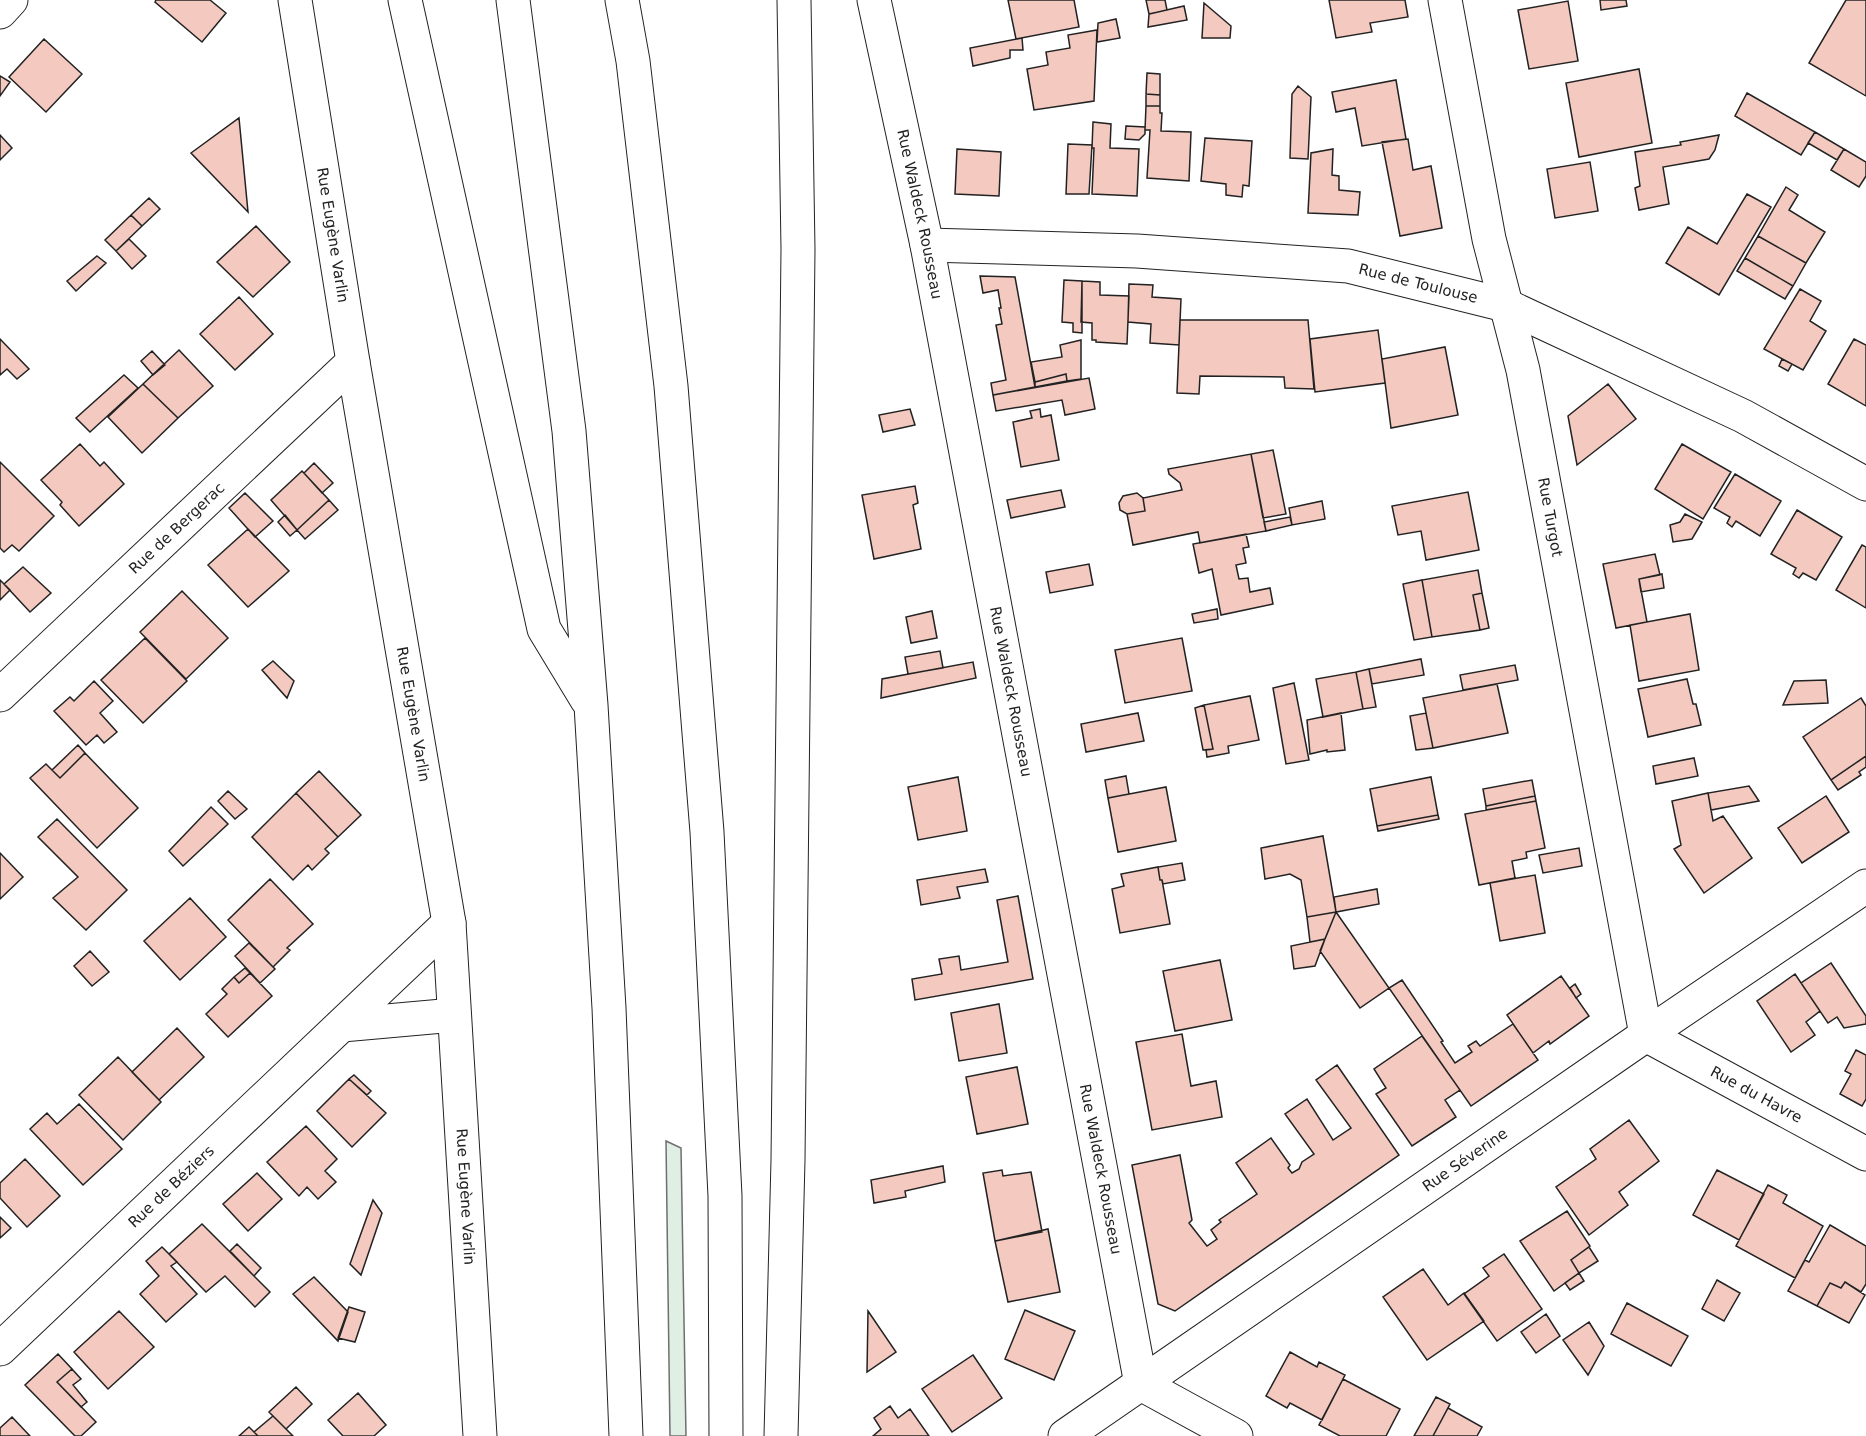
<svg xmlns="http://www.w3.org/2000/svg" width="1866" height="1436" font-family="'DejaVu Sans',sans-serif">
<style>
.green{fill:#e0efe3;stroke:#6f6f6f;stroke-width:1.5}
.building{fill:#f3c9c0;stroke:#222;stroke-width:1.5}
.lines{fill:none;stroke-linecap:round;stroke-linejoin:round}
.minor-casing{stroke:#222;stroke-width:35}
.motorway-casing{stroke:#222;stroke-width:35}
.minor{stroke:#fff;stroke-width:33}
.motorway{stroke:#fff;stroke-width:33}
.labels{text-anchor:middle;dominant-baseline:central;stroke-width:4.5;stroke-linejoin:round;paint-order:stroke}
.street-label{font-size:15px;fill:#222;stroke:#fff}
</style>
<rect width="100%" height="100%" fill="#fff"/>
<path class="green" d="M666 1141 681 1148 686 1436H670Z"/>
<path class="building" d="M156 0H210L226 13 202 42 155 2Z
M1008 0H1074L1079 27 1016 39Z
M1146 0H1165L1167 10 1149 14Z
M1329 0H1405L1408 17 1370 23 1372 32 1336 38Z
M1600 0H1626L1627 6 1601 10Z
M1846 0H1866V96L1809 63Z
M1568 1 1578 61 1529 69 1518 10Z
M1204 3 1231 26 1230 38H1202Z
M1184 6 1187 20 1148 27 1149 14Z
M1116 19 1120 38 1097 42 1098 23Z
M1097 30 1094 101 1034 110 1027 69 1048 65 1046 52 1070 48 1068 35Z
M1022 38 1023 50H1010V58L973 66 970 48Z
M44 39 82 74 46 112 9 77Z
M1639 69 1652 143 1579 157 1566 83Z
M1147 73 1160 74V95L1146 94Z
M0 76 10 82 0 96Z
M1396 80 1406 139 1362 146 1355 108 1336 112 1332 92Z
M1298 86 1311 97 1308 159 1290 158 1292 94Z
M1747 93 1815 132 1801 155 1735 116Z
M1146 94 1160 95V106H1146Z
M1146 106H1160V113H1162L1161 131 1191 132 1189 181 1147 178 1150 130H1145Z
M239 118 248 212 191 153Z
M1093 122 1111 124 1110 148 1139 149 1137 196 1092 194 1094 148H1092Z
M1126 126 1145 127V134L1139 140 1125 139Z
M1815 132 1844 149 1837 160 1808 143Z
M0 135 12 148 0 160Z
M1719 135 1715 150 1709 159 1663 167 1669 204 1639 210 1635 188 1640 186 1635 152 1681 145 1680 142Z
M1205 138 1252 141 1249 186 1243 185 1242 197 1226 195V184L1201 181Z
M1408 139 1413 170 1431 166 1442 228 1400 236 1382 142Z
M1068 144 1092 145 1089 194H1066Z
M957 149 1001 152 999 196 955 194Z
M1333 149 1332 175 1339 176V190L1360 192 1358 215 1308 213 1311 153Z
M1844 149 1866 162V176L1859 187 1831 170Z
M1590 162 1598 211 1555 218 1547 169Z
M1786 187 1798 195 1789 210 1825 232 1806 263 1758 236Z
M1747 194 1771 207 1719 295 1666 263 1688 227 1717 244Z
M149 198 160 209 142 226 131 215Z
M131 215 142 226 116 251 105 240Z
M256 226 290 262 253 297 217 262Z
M1758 236 1806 263 1793 286 1745 258Z
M129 239 146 256 132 269 116 251Z
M97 256 106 263 76 291 67 281Z
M1745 258 1793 286 1785 299 1737 271Z
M980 276 1015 277 1035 387 993 395 991 383 1006 380 996 325 1002 324 999 308H1001L998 290 983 293Z
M1064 280 1082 281V333L1073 332V323L1062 322Z
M1082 281 1100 282V295L1129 296 1127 344 1096 342V340H1092V323L1081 322Z
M1129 284 1153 285 1152 297 1181 299 1179 345 1150 343 1151 324 1128 322Z
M1800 289 1821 301 1810 321 1826 331 1803 370 1764 349Z
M239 297 273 334 235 370 200 334Z
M1180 320H1308L1314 389 1285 388 1284 377 1200 376 1199 394 1177 393Z
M1378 330 1385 383 1315 392 1310 339Z
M0 339 29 369 17 379 7 369 0 375Z
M1854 339 1866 345V406L1828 384Z
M1081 340V379L1067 381 1066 374 1035 382 1031 362 1062 357 1060 345Z
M1445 347 1458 415 1391 428 1382 359Z
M179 350 213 386 178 418 143 384Z
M152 351 165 365 153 375 141 361Z
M1782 359 1792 364 1788 371 1779 366Z
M1066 374 1067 381 1035 387V382Z
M124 375 138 388 90 432 76 418Z
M1089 378 1095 409 1065 415 1062 400 996 411 993 395Z
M143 384 178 418 142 453 108 417Z
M1608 384 1636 419 1577 465 1568 416Z
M910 409 915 425 883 432 879 415Z
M1040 409 1041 417 1051 415 1059 460 1021 467 1013 422 1032 418 1030 411Z
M80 444 100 466 104 462 124 484 79 526 60 505 62 502 41 480Z
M1682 444 1731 472 1703 519 1655 489Z
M1273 450 1286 514 1263 518 1251 454Z
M1251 454 1266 531 1200 543 1198 532 1133 545 1127 514 1145 511 1143 498 1182 490 1180 483 1169 474 1168 469Z
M0 462 54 516 19 551 12 545 4 552 0 548Z
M314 463 333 483 322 493 304 473Z
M302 471 329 500 297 530 271 500Z
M1735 474 1781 501 1760 536 1736 521 1732 527 1727 523 1730 517 1714 508Z
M915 486 918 503 913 505 921 549 874 559 862 495Z
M1061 490 1065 507 1011 518 1007 500Z
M1468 492 1479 550 1426 560 1421 531 1398 535 1392 506Z
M245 493 273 521 255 537 229 508Z
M1137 493 1143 498 1145 511 1127 514 1120 510 1119 503 1123 496Z
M329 500 338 510 305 539 297 530Z
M1322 501 1325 519 1292 525 1289 508Z
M1797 510 1842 537 1816 580 1803 573 1799 578 1793 574 1796 568 1771 554Z
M1685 514 1702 522 1692 539 1673 542 1670 525 1680 522Z
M285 515 297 530 290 536 278 522Z
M1290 517 1292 525 1266 531 1264 522Z
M248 529 289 571 248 607 208 565Z
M1246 534 1249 547 1243 548 1246 563 1236 565 1239 579 1248 578 1250 592 1270 588 1273 604 1221 615 1212 569 1199 573 1193 544Z
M1862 545 1866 547V608L1836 590Z
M1655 554 1660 575 1639 579 1647 622 1616 628 1603 564Z
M1089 564 1093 585 1050 593 1046 572Z
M23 567 51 593 30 612 4 584Z
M1478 570 1482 593 1473 595 1480 630 1432 637 1422 580Z
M1662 574 1664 588 1641 592 1639 579Z
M0 580 10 590 0 600Z
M1422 580 1432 637 1414 640 1403 584Z
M182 591 228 638 186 679 140 632Z
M1482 593 1489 628 1480 630 1473 595Z
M1217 609 1218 619 1194 623 1192 614Z
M932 611 937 638 911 643 906 617Z
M1690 614 1699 670 1639 681 1630 625Z
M145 638 187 681 143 723 101 680Z
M1182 638 1192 691 1125 703 1115 650Z
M940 651 943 668 908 674 905 657Z
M1421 659 1424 675 1372 684 1369 669Z
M273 661 294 681 287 698 262 670Z
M973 662 976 678 881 698 882 679Z
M1515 665 1518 680 1463 690 1460 675Z
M1369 669 1376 707 1363 709 1356 672Z
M1356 672 1363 709 1323 717 1316 679Z
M1687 679 1693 704H1696L1701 725 1648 737 1638 689Z
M1826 680 1828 703 1783 705 1794 681Z
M94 681 113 701 100 713 117 732 104 743 97 735 86 745 54 711 70 697 74 701Z
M1294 683 1309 760 1286 764 1273 688Z
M1497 684 1508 733 1433 748 1423 698Z
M1250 696 1259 740 1228 746 1229 753 1207 757 1206 750 1213 749 1204 705Z
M1861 698 1866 706V756L1831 780 1803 737Z
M1204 705 1213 749 1203 750 1195 708Z
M1138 713 1144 741 1086 752 1081 724Z
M1341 713 1345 750 1327 752V750L1310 754 1307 720Z
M1426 713 1433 748 1416 750 1410 716Z
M78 745 85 753 60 778 52 770Z
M85 753 138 808 97 848 30 778 46 764 60 778Z
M1866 756V767L1859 772 1861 775 1838 790 1831 780Z
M1694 758 1698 776 1656 784 1653 766Z
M319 771 361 815 338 837 296 793Z
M1126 776 1129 794 1108 798 1105 780Z
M958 777 967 831 918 840 908 787Z
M1431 777 1438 815 1377 826 1370 789Z
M1532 780 1535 796 1486 806 1483 789Z
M1749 786 1759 801 1711 810 1708 793Z
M1166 787 1176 841 1118 852 1108 798Z
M228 791 247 809 235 819 218 801Z
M296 793 338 837 325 849 329 853 312 870 308 865 293 880 252 837Z
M1708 793 1713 821 1723 816 1752 858 1704 893 1674 849 1681 845 1672 801Z
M1535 796 1536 801 1486 810V806Z
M1826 796 1849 832 1802 863 1778 828Z
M1536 801 1545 848 1526 852 1527 858 1512 861 1515 878 1479 885 1465 814Z
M211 807 228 824 183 866 169 851Z
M1438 815 1439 819 1378 831 1377 826Z
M57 819 127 890 86 930 53 898 78 877 38 837Z
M1323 836 1336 912 1307 917 1301 880 1290 874 1265 879 1261 848Z
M1579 848 1582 866 1543 873 1539 855Z
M0 853 23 877 0 899Z
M1182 863 1185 880 1163 884 1162 880H1160L1158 867Z
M1158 867 1160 880H1162L1170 924 1120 933 1112 889 1124 886 1121 874Z
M985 869 988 882 957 887 960 898 921 905 917 880Z
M1535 875 1545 933 1500 941 1490 883Z
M270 879 313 924 287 948 290 950 273 967 228 920Z
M1377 889 1379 904 1336 912 1334 897Z
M1018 896 1033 979 915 1000 912 979 942 974 939 959 959 956 961 970 1008 962 997 900Z
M190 898 226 937 180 980 144 941Z
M1336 912 1389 988 1360 1008 1320 951Z
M1336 912 1325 939 1310 942 1307 917Z
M1325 939 1315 966 1294 969 1291 946Z
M249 943 275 969 260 983 235 956Z
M90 951 109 972 92 986 74 966Z
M1220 960 1232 1020 1175 1031 1163 971Z
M1831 963 1866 1016V1024L1844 1028 1837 1017 1828 1023 1801 983Z
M245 968 250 973 239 983 234 977Z
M250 973 272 996 228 1037 206 1014 227 994 222 989 234 977 239 983Z
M1795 974 1820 1011 1806 1022 1815 1035 1791 1052 1757 1001Z
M1561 976 1589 1016 1550 1044 1549 1041 1533 1053 1507 1015Z
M1402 980 1443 1041 1441 1042 1455 1063 1472 1052 1468 1046 1476 1041 1480 1046 1513 1024 1538 1060 1471 1106 1389 988Z
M1575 984 1581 994 1576 998 1570 988Z
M999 1004 1007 1053 959 1061 951 1013Z
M177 1028 204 1057 159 1100 132 1072Z
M1182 1034 1191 1086 1216 1081 1222 1117 1152 1130 1136 1042Z
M1422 1036 1460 1090 1445 1100 1456 1117 1412 1146 1376 1094 1386 1088 1374 1069Z
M1856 1050 1866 1055V1099L1862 1106 1840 1094 1851 1074 1845 1071Z
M118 1057 161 1102 123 1140 79 1095Z
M1337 1065 1399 1155 1175 1311 1158 1304 1132 1165 1180 1155 1192 1220 1189 1223 1207 1246 1217 1239 1211 1230 1221 1222 1219 1220 1257 1194 1236 1163 1271 1138 1290 1165 1288 1168 1292 1173 1299 1169 1302 1162 1314 1154 1285 1114 1307 1099 1333 1140 1351 1128 1316 1080Z
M1017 1067 1028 1124 977 1134 966 1077Z
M354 1075 371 1091 367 1095 349 1079Z
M349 1079 386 1113 352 1147 317 1111Z
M79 1104 122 1149 83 1185 30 1129 47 1113 57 1124Z
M1629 1120 1659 1161 1619 1192 1628 1205 1589 1235 1556 1187 1596 1159 1590 1149Z
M306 1126 337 1159 325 1171 336 1182 318 1199 307 1187 299 1196 267 1162Z
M25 1159 60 1196 27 1227 0 1198V1183Z
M943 1166 945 1182 905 1191 906 1197 874 1203 871 1180Z
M1002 1170 1003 1176 1031 1172 1042 1232 995 1241 983 1173Z
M1717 1170 1764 1194 1739 1240 1693 1215Z
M257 1173 282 1199 248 1231 223 1204Z
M1768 1185 1787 1195 1783 1203 1823 1226 1795 1278 1736 1246Z
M373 1200 382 1213 361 1275 350 1264Z
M1567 1211 1590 1246 1571 1260 1579 1273 1554 1291 1520 1241Z
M0 1217 11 1228 0 1238Z
M202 1224 270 1292 255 1307 225 1276 206 1292 169 1254Z
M1830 1225 1866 1246V1284L1861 1292 1845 1282 1841 1288 1830 1283 1817 1306 1788 1291 1805 1260 1809 1262Z
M1048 1229 1060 1292 1008 1302 995 1241Z
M237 1244 261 1268 254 1276 230 1251Z
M162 1247 177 1262 171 1266 197 1294 166 1322 140 1294 159 1276 146 1261Z
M1589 1247 1598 1261 1579 1273 1571 1260Z
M1504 1254 1542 1309 1497 1341 1464 1294 1489 1276 1483 1268Z
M1423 1269 1448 1305 1464 1293 1484 1321 1427 1360 1383 1297Z
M1579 1273 1584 1281 1570 1290 1565 1283Z
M314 1277 348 1312 338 1341 293 1294Z
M1717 1280 1740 1293 1724 1321 1702 1309Z
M1845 1282 1865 1295 1849 1323 1817 1306 1830 1283 1841 1288Z
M1627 1303 1688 1336 1671 1366 1611 1334Z
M349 1307 365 1312 355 1342 338 1338Z
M1025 1310 1075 1331 1054 1380 1005 1359Z
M119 1311 154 1347 108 1389 74 1352Z
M868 1311 896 1352 867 1372Z
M1546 1314 1560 1336 1536 1353 1521 1332Z
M1589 1322 1604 1346 1588 1375 1563 1340Z
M1290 1352 1317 1367 1319 1362 1345 1375 1322 1420 1290 1403 1287 1408 1266 1396Z
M58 1354 72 1369 57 1382 96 1422 81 1436H75L25 1385Z
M973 1355 1002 1398 952 1432 922 1389Z
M72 1369 81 1379 73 1385 87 1402 81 1407 57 1382Z
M1343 1379 1400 1409 1386 1436H1340L1319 1425Z
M296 1387 312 1404 286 1429 269 1412Z
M358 1393 386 1425 374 1436H343L328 1420Z
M1436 1397 1450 1404 1433 1436H1414Z
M890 1406 898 1418 910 1409 929 1436H873L881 1429 874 1418Z
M1448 1408 1482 1427 1477 1436H1433Z
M273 1416 293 1436H258L254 1432Z
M12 1417 30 1436H0V1428Z
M249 1427 258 1436H239Z"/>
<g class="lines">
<defs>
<g id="minor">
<path id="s1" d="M295 0 353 362 449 923 480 1436"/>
<path id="s2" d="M874 0 927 245 1141 1384"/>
<path id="s3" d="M1445 0 1489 239 1523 370 1646 1035 1866 1154"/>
<path d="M0 12 11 0"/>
<path id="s4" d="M927 245 1137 251 1348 266 1505 305 1743 416 1866 484"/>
<path id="s5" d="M0 695 353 362"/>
<path d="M342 1025 454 1015"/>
<path id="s6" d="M0 1349 449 923"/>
<path d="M1141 1384 1236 1436"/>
<path id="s7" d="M1065 1436 1646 1035 1866 886"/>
</g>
<path id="motorway" d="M405 0 544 629 587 700
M513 0 569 431 591 705 609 1008 626 1436
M622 0 633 61 671 386 707 832 725 1196 726 1436
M781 1436 788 1160 798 249 794 0"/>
</defs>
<use href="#minor" class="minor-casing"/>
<use href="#motorway" class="motorway-casing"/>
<use href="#minor" class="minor"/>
<use href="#motorway" class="motorway"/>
</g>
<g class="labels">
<g class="street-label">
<text stroke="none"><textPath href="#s2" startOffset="219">Rue Waldeck Rousseau</textPath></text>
<text stroke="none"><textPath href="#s1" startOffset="238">Rue Eugène Varlin</textPath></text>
<text stroke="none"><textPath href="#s4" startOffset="494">Rue de Toulouse</textPath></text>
<text stroke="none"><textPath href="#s3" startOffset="528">Rue Turgot</textPath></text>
<text stroke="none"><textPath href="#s5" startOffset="243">Rue de Bergerac</textPath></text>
<text stroke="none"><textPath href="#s2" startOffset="705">Rue Waldeck Rousseau</textPath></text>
<text stroke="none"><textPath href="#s1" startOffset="724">Rue Eugène Varlin</textPath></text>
<text stroke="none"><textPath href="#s3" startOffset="1180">Rue du Havre</textPath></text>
<text stroke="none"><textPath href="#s7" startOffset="486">Rue Séverine</textPath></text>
<text stroke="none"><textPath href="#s2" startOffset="1191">Rue Waldeck Rousseau</textPath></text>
<text stroke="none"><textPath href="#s6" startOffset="236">Rue de Béziers</textPath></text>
<text stroke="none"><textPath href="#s1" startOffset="1210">Rue Eugène Varlin</textPath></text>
</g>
</g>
</svg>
